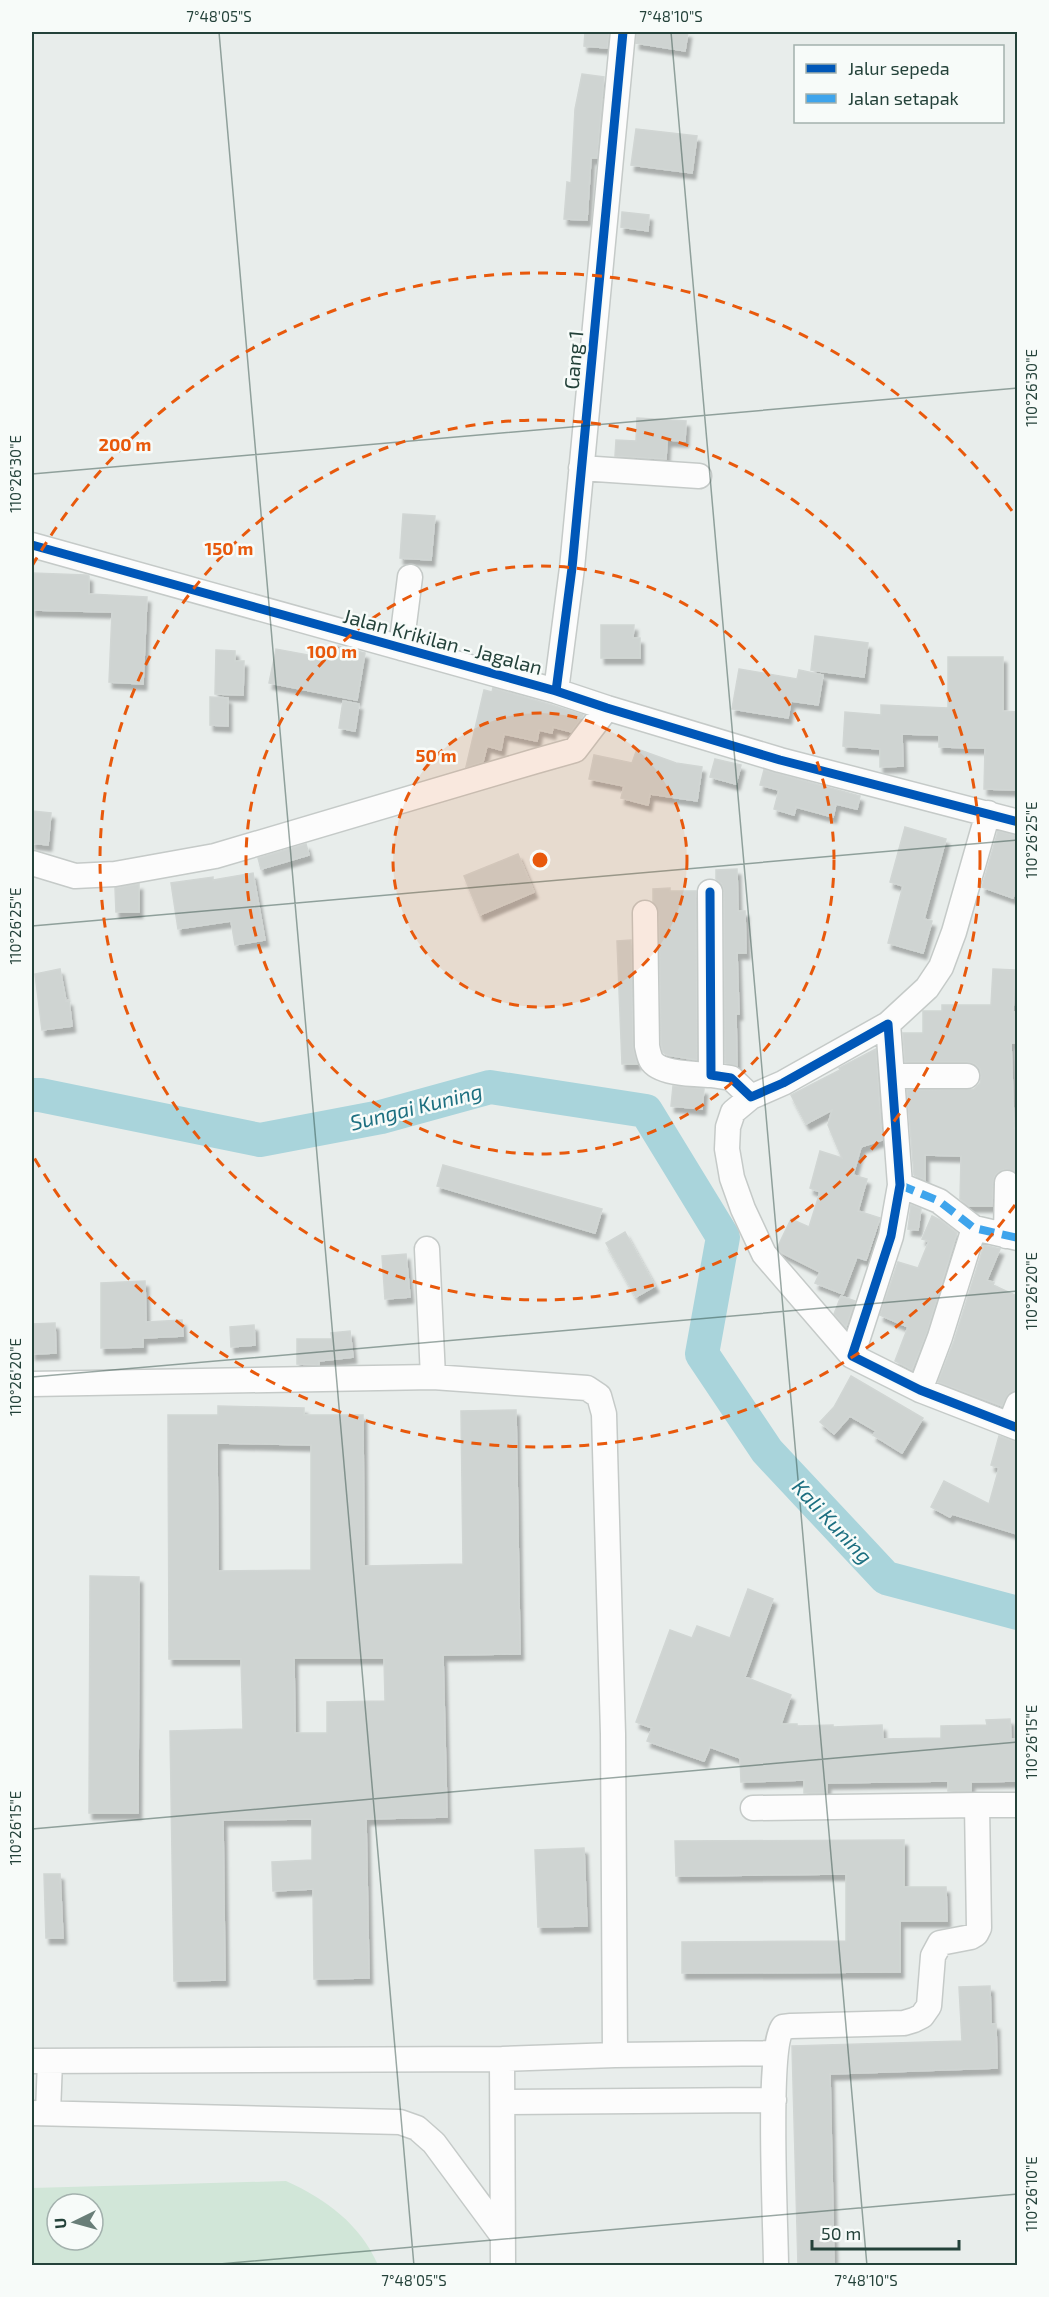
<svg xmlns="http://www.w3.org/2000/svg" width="1049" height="2297" font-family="'Exo 2',sans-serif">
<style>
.green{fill:#d1e6d8;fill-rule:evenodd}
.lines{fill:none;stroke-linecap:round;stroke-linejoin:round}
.river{stroke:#a9d4db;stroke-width:34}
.building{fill:#cfd4d2;stroke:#d1d6d4;stroke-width:1.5;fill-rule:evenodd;filter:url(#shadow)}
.minor-casing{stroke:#c5cac8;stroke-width:27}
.minor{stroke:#fcfcfc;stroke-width:24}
.quiet{stroke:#3ea4ec;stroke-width:8;stroke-dasharray:15 8;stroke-linecap:butt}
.cycleway-casing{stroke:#f7fbf9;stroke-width:13}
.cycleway{stroke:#0057b8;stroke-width:9}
.ticks{fill:none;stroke:#24423a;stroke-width:1.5;stroke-opacity:0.45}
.ring{fill:none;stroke:#e8590c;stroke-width:3;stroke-dasharray:10 8}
.labels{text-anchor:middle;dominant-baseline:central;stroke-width:5;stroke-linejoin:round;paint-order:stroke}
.street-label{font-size:20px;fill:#24423a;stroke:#f7fbf9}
.water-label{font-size:21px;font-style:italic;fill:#1c6f80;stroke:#f7fbf9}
.centre{fill:#e8590c;stroke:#f7fbf9;stroke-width:3}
.ring-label{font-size:18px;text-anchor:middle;font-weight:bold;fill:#e8590c;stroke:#f7fbf9;stroke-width:5;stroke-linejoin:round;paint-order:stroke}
.neatline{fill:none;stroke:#24423a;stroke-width:2}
.ticks-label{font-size:15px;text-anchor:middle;fill:#24423a}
</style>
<defs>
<filter id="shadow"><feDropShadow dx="3.5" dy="6" stdDeviation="1.5" flood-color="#0004"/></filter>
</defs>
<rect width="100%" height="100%" fill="#e8edeb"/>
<path class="green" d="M286 2181C326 2199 360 2224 378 2265H32V2188ZM57 2204H93V2240H57Z"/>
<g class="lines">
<path class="river" d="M32 1095H40L260 1140 381 1117 490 1087 646 1111 723 1237 702 1354 767 1451 886 1578 1018 1613"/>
</g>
<path class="building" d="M585 32H609L607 48 584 46Z
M637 32H688L685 51 636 43Z
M582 74 604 77 597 158H591L587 220 564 219 567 182 571 183 575 109Z
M636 129 697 136 692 173 631 165Z
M622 212 649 215 648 231 621 227Z
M637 418 686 421 685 441 667 440 666 459 615 456 616 440 636 441Z
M403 514 435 516 431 560 400 558Z
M32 573 86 575 89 576V594L147 597 143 684 109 682 112 612 32 610Z
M601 625H634L633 638H640V658H601Z
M815 636 868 643 864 677 811 670Z
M338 646 365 653 357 700 269 683 276 649 335 660Z
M216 650 235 651V661H244L243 695 215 694Z
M948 657H1003V711L1017 712V790L984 789 985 748 939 747V735L902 734 903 766 880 767V749L843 746 845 712 881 715V705L948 708Z
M739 669 797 679 799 670 823 675 818 705 791 701 788 718 732 709Z
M493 688 552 705 583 715 582 717 571 732 553 727 552 733 539 730 537 741 504 734 501 750 487 746 483 762 466 767 484 690 492 692Z
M210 697 228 698V726L210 725Z
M343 701 359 704 355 731 339 728Z
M637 749 676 763 702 767 697 801 650 794 648 805 621 798 624 786 589 779 594 755 632 763Z
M715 759 741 765 736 784 710 777Z
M764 770 860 796 857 809 836 804 833 817 796 807 794 815 774 809 779 790 760 785Z
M32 811 51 813 48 845 32 843Z
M905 827 946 839 924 919 932 921 923 953 888 943 903 886 890 882Z
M998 831 1017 836V885L1013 898 982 887Z
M306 844 309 855 261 869 258 858Z
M518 854 534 892 480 915 464 876Z
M737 869 738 911H745L746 953H737L739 1014H736L737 1066 725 1063 724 892 722 884 716 879V870Z
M253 873 265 940 235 945 231 921 178 929 171 883 213 877V880Z
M139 884V912H116L115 888Z
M670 888V891H696L697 1060 667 1055 663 1052 661 1044 659 913 653 902V889Z
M631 940 633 1046 637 1064H622L617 941Z
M60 969 66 1001 69 1000 72 1026 42 1030 35 974Z
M993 969 1015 970 1013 1012H1017V1043H1011L1014 1128H1017V1174L1007 1169 1000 1171 995 1175 993 1183 992 1206H969L960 1199 961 1156 925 1155V1180L914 1175 907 1090 974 1089 980 1083 981 1077 980 1069 975 1064 967 1062H905L903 1033H923V1011H942V1005H991Z
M876 1049 882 1140 861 1147 853 1175 867 1179 858 1211 880 1218 866 1260 857 1257 843 1294 815 1283 820 1272 782 1253 777 1248 791 1219 809 1227 820 1192 810 1188 820 1151 842 1158 828 1125 832 1110 806 1124 791 1095 840 1070 839 1068Z
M673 1086 704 1089 702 1109 671 1106Z
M443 1165 602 1209 595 1233 437 1186Z
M911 1205 921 1209 918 1230 908 1229Z
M932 1216 940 1220 957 1233 927 1332 912 1370 895 1361 908 1327 880 1315 898 1262 918 1268 929 1241 922 1239Z
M625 1232 655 1286 636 1297 606 1243Z
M984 1245 1000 1249 987 1280 994 1283 993 1285 1017 1296V1390L1009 1393 1002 1406 938 1382 954 1341Z
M406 1254 410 1297 385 1299 382 1256Z
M145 1281 146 1322 182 1320 183 1336 143 1338V1347L101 1348V1283Z
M841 1296 855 1301 846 1327 834 1314Z
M55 1323 56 1353 32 1354V1324Z
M254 1325 255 1345 231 1347 230 1327Z
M350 1331 353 1357 319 1361V1365L297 1364V1339H332L331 1333Z
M851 1376 923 1418 902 1453 873 1435 876 1431 850 1416 834 1434 820 1422 834 1407Z
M218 1406 304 1408V1415H363L364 1566 463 1564 461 1411 516 1410 520 1654 443 1655 447 1817 366 1819 369 1978 314 1979 313 1889 273 1891 272 1862 312 1860V1819L223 1820 225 1980 174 1981 170 1731 243 1729 241 1659H169L168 1415H218ZM217 1443 311 1445V1570L218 1571ZM294 1658H384L385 1701 327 1702V1733H295Z
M999 1436 1017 1442V1534L952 1514 950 1517 931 1507 944 1481 989 1504 999 1468 991 1465Z
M90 1576 139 1577 138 1813H89Z
M748 1589 773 1599 745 1677 791 1695 781 1724H797V1726L833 1725V1727L882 1725 883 1739 941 1738V1726L987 1725 986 1720 1010 1719 1011 1739H1017V1781L971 1782V1791H948V1781L827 1783V1793H804V1780L741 1782 740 1758 710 1747 704 1761 647 1741 652 1728 636 1722 670 1630 692 1638 697 1626 730 1638Z
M904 1840V1887H946L947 1921H900V1972L682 1973V1942L846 1941V1874L676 1876 675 1841Z
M584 1848 587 1926 538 1927 535 1850Z
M44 1874H60L63 1938H46Z
M990 1986 991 2024H996L997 2068 830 2074 834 2265H798L792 2046 962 2041 959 1987Z"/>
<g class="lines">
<defs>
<path id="minor" d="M581 468 699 476
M32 545 556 691 607 708 780 760 1018 822
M401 648 410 577
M556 691 572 568 623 32
M32 863 75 876 115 874 215 856 536 761 575 750 607 708
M710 892 711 1075 731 1078 751 1097 783 1083 888 1024 900 1185 891 1236 852 1356 920 1390 1018 1428
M645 913 647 1046C648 1051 649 1056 651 1060 659 1074 695 1074 711 1075
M888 1024 927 988 941 967 954 932 988 813
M892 1076H967
M751 1097 733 1112 728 1127 727 1149 732 1178 743 1209 764 1254 852 1356
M900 1185 939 1201 974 1228 1018 1238
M1006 1236 1007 1183
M427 1249 433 1377
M32 1384 433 1377 587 1388 599 1396 604 1414 613 1734 615 2055
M920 1390 940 1337 974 1228
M1010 1424 1018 1404
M977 1805H1018
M753 1808 977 1805 979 1928 976 1934 971 1937 940 1943 933 1956 929 2006 922 2016 914 2020 904 2023 791 2026 783 2027C766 2049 776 2227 776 2266
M502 2059 503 2266
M32 2061 502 2059 615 2055 775 2053
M503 2102 774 2100
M32 2113 400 2122 417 2128 434 2143 502 2235
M48 2113 50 2061"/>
</defs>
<use href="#minor" class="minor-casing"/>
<use href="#minor" class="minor"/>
<path class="quiet" d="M900 1185 939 1201 974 1228 1018 1238"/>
<defs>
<path id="cycleway" d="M32 545 556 691 607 708 780 760 1018 822
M556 691 572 568 623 32
M710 892 711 1075 731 1078 751 1097 783 1083 888 1024 900 1185 891 1236 852 1356 920 1390 1018 1428"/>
</defs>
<use href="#cycleway" class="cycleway-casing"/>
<use href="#cycleway" class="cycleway"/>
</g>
<path class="ticks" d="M219 32 414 2266M671 32 867 2266M32 474 1018 388M32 926 1018 840M32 1377 1018 1291M32 1829 1018 1742M197 2266 1018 2194"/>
<circle cx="540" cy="860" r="147" fill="#e8590c" fill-opacity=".12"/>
<g class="ring">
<circle cx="540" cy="860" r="147"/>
<circle cx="540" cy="860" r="294"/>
<circle cx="540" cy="860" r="440"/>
<path d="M1015 1205A587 587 0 0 1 32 1154M32 566A587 587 0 0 1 1015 515"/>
</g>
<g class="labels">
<g class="street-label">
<text transform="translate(573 360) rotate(-85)">Gang 1</text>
<text transform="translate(443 641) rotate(15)">Jalan Krikilan - Jagalan</text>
</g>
<g class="water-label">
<text transform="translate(416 1106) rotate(-14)">Sungai Kuning</text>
<text transform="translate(833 1521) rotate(47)">Kali Kuning</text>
</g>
</g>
<circle cx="540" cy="860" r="9" class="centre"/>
<g class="ring-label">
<text x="125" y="451">200 m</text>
<text x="229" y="555">150 m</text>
<text x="332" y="658">100 m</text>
<text x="436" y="762">50 m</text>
</g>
<rect width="1049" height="2297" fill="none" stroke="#f7fbf9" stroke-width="66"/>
<rect x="794" y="45" width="210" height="78" fill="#f7fbf9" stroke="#a3b1ad" stroke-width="1.5"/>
<rect x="806" y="64" width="30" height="9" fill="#0057b8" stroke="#a3b1ad" stroke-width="1.5"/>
<text x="848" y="75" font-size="18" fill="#24423a">Jalur sepeda</text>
<rect x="806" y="94" width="30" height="9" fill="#3ea4ec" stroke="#a3b1ad" stroke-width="1.5"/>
<text x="848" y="105" font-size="18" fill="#24423a">Jalan setapak</text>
<g transform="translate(75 2222) rotate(265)"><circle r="28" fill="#f7fbf9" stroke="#a3b1ad" stroke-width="1.5"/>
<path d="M0-4.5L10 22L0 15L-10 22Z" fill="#697e78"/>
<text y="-9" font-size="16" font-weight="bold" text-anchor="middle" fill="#24423a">U</text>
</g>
<path d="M812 2240v9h147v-9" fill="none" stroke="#24423a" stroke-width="3"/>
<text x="821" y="2240" font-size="18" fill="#24423a" stroke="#f7fbf9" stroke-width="4.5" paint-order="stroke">50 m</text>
<rect x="33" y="33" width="983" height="2231" class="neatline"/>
<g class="ticks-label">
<text x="219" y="22">7°48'05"S</text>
<text x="671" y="22">7°48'10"S</text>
<text transform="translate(1032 388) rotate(-90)" y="5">110°26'30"E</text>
<text transform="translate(16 474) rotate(-90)" y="5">110°26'30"E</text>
<text transform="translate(1032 840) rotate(-90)" y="5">110°26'25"E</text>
<text transform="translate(16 926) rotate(-90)" y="5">110°26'25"E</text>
<text transform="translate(1032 1291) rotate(-90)" y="5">110°26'20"E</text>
<text transform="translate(16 1377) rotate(-90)" y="5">110°26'20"E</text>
<text transform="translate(1032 1742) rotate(-90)" y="5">110°26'15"E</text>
<text transform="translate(16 1828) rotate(-90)" y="5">110°26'15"E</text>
<text transform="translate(1032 2194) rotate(-90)" y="5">110°26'10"E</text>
<text x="414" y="2286">7°48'05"S</text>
<text x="866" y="2286">7°48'10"S</text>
</g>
</svg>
